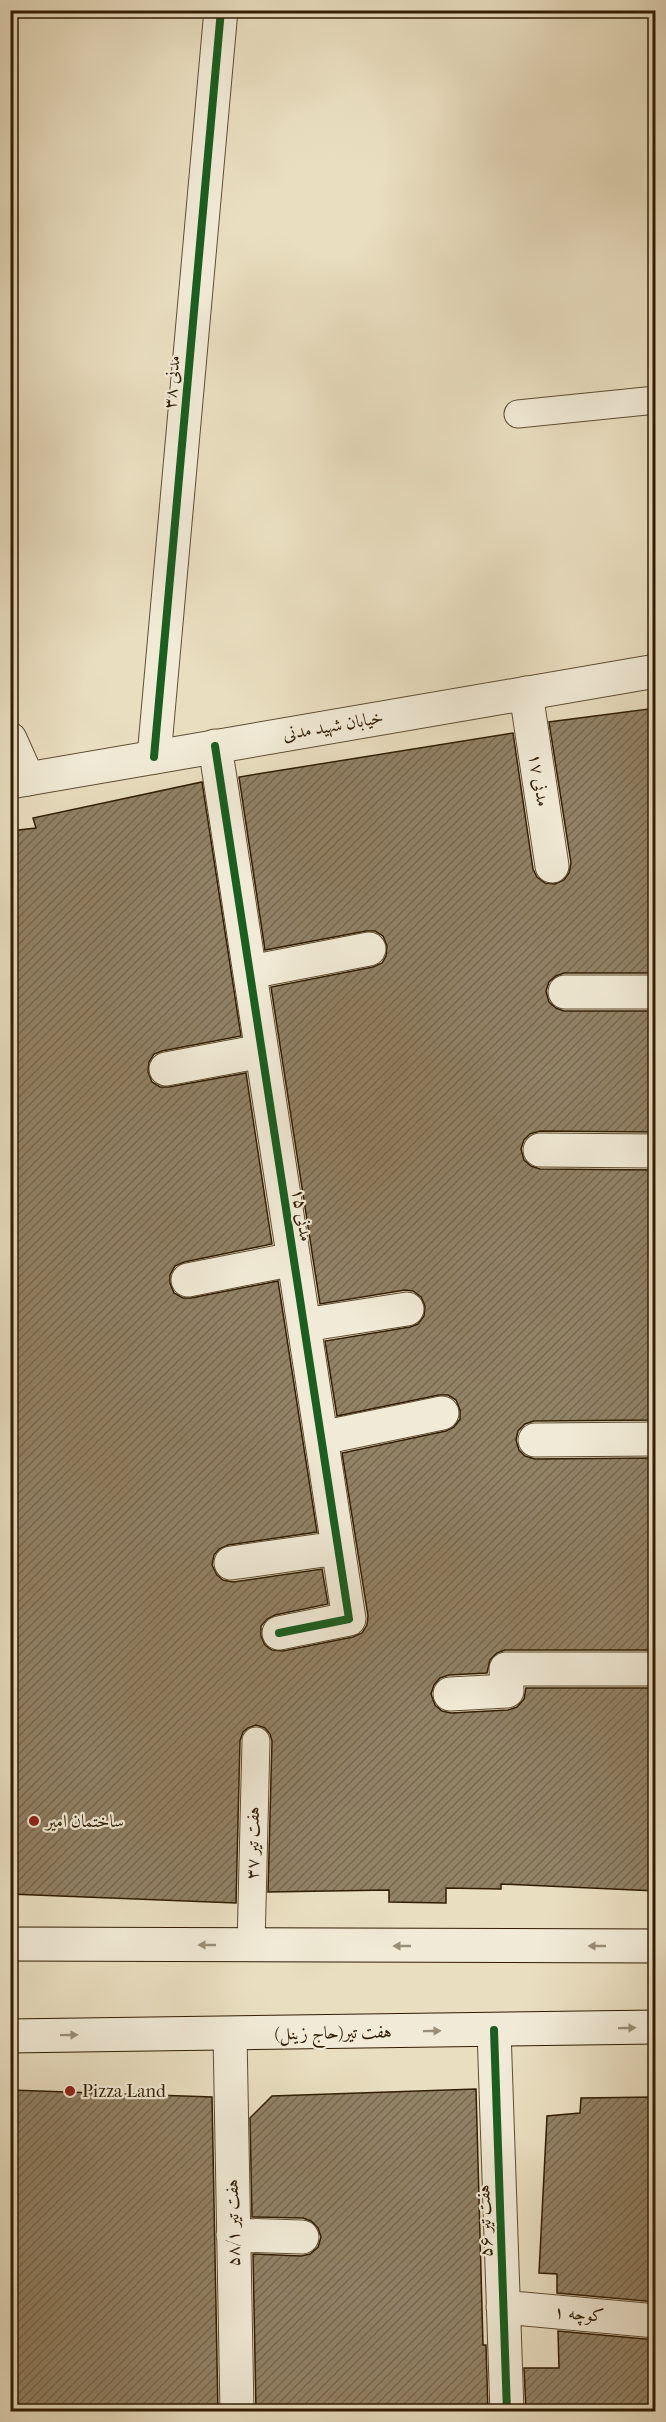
<svg xmlns="http://www.w3.org/2000/svg" width="666" height="2422" font-family="'IM FELL French Canon',Amiri,serif">
<style>
.building{fill:url(#building-hatch);stroke:#321d03;stroke-width:1.5}
.lines{fill:none;stroke-linecap:round;stroke-linejoin:round}
.service-casing{stroke:#604d32;stroke-width:29}
.minor-casing{stroke:#604d32;stroke-width:35}
.tertiary-casing{stroke:#604d32;stroke-width:35}
.secondary-casing{stroke:#321d03;stroke-width:35}
.service{stroke:#f1ead6;stroke-width:27}
.minor{stroke:#f1ead6;stroke-width:33}
.tertiary{stroke:#f1ead6;stroke-width:33}
.secondary{stroke:#f1ead6;stroke-width:33}
.cycleway-casing{stroke:#f1ead6;stroke-width:11}
.cycleway{stroke:#1b5e20;stroke-width:8}
.oneway{fill:#9b8e77}
.poi-dot{fill:#8f2418;stroke:#f1ead6;stroke-width:2}
.labels{text-anchor:middle;dominant-baseline:central;stroke-width:4.5;stroke-linejoin:round;paint-order:stroke}
.street-label{font-size:18px;fill:#321d03;stroke:#f1ead6}
.poi-label{font-size:18px;fill:#321d03;stroke:#f1ead6;text-anchor:start}
</style>
<defs>
<pattern id="building-hatch" width="6" height="6" patternUnits="userSpaceOnUse" patternTransform="scale(1.5)"><rect width="6" height="6" fill="#918165"/><path d="M-1 1l2-2M0 6l6-6M5 7l2-2" fill="none" stroke="#776951"/></pattern>
</defs>
<rect width="100%" height="100%" fill="#e9dec0"/>
<filter id="stains"><feTurbulence type="fractalNoise" baseFrequency=".00333" numOctaves="4"/><feColorMatrix values="0 0 0 0 .2 0 0 0 0 .09 0 0 0 0 .02 0 0 0 .5 -.17"/></filter>
<radialGradient id="worn" r=".72"><stop offset=".6" stop-color="#630" stop-opacity="0"/><stop offset="1" stop-color="#630" stop-opacity=".3"/></radialGradient>
<path class="building" d="M656 708V973H564L556 976 549 982 546 991 549 1002 556 1008 564 1011H656V1132L540 1131 530 1134 524 1140 521 1149 524 1160 531 1166 540 1169 656 1170V1420L534 1421 525 1424 518 1431 516 1440 519 1450 525 1456 535 1459 656 1458V1650H505L497 1653 490 1660 487 1673 449 1675 440 1678 434 1685 431 1694 435 1705 442 1711 451 1713 508 1710 517 1707 524 1699 526 1688H656V1891L501 1884V1889L446 1888V1903L389 1902V1890L268 1892 272 1741 270 1734 265 1728 256 1725 248 1728 243 1732 240 1741 236 1903 10 1894V831L36 828 33 818 202 782 241 1036 162 1051 154 1054 149 1062 148 1072 152 1082 160 1087H169L246 1073 272 1244 184 1262 175 1266 170 1275V1283L174 1293 183 1298H191L278 1281 317 1532 228 1545 219 1549 214 1555 212 1565 217 1575 223 1580 233 1582 322 1569 328 1604 275 1615 267 1619 261 1626V1636L265 1645 272 1650 283 1651 353 1637 362 1633 367 1625 368 1616 342 1453 446 1431 454 1427 460 1419V1410L456 1400 448 1395H439L337 1416 325 1341 410 1327 418 1324 424 1316 425 1306 421 1297 413 1291 405 1290 320 1304 271 987 373 967 382 963 386 956 387 946 383 936 375 931H366L265 950 239 777 513 733 533 869 537 877 545 883 555 884 564 880 569 873 571 863 549 722Z
M476 2089 483 2345H486L488 2412H256L253 2254 301 2256 310 2254 318 2247 321 2237 318 2228 311 2221 303 2218 252 2217 250 2118 272 2096Z
M10 2090 212 2097 218 2412H10Z
M656 2097V2302L557 2293V2274L539 2273 547 2116 580 2113 581 2098Z
M558 2331 656 2340V2412H526L524 2368H559Z"/>
<g class="lines">
<defs>
<path id="service" d="M518 414 656 400
M251 1946 256 1741"/>
<path id="minor" d="M526 693 552 866
M10 739 28 779
M215 746 349 1619 279 1633
M154 757 221 10
M250 972 369 949
M565 992H656
M166 1069 262 1051
M540 1150 656 1151
M188 1280 294 1259
M304 1325 407 1309
M321 1438 442 1413
M535 1440 656 1439
M231 1563 338 1548
M450 1694 507 1691 506 1669H656
M494 2030 507 2412
M230 2034 237 2412
M233 2235 302 2237
M503 2307 656 2321"/>
<path id="tertiary" d="M10 782 656 671"/>
<path id="secondary" d="M10 1944 656 1946
M10 2036 656 2027"/>
</defs>
<use href="#service" class="service-casing"/>
<use href="#minor" class="minor-casing"/>
<use href="#tertiary" class="tertiary-casing"/>
<use href="#secondary" class="secondary-casing"/>
<use href="#service" class="service"/>
<use href="#minor" class="minor"/>
<use href="#tertiary" class="tertiary"/>
<use href="#secondary" class="secondary"/>
<defs>
<path id="cycleway" d="M215 746 349 1619 279 1633
M154 757 221 10
M494 2030 507 2412"/>
</defs>
<use href="#cycleway" class="cycleway-casing"/>
<use href="#cycleway" class="cycleway"/>
</g>
<defs><path id="oneway-solid" d="M-6-.8H1V-3.2L6.5 0L1 3.2V.8H-6Z" transform="scale(1.5)"/></defs>
<g class="oneway">
<use href="#oneway-solid" transform="translate(207 1945) rotate(-180)"/>
<use href="#oneway-solid" transform="translate(402 1946) rotate(180)"/>
<use href="#oneway-solid" transform="translate(597 1946) rotate(180)"/>
<use href="#oneway-solid" transform="translate(627 2028) rotate(-1)"/>
<use href="#oneway-solid" transform="translate(432 2031) rotate(-1)"/>
<use href="#oneway-solid" transform="translate(69 2035) rotate(-1)"/>
</g>
<g class="poi-dot">
<circle cx="34" cy="1821" r="6"/>
<circle cx="70" cy="2091" r="6"/>
</g>
<g class="labels">
<g class="street-label">
<text transform="translate(172 382) rotate(-85)">مدنی ۳۸</text>
<text transform="translate(333 726) rotate(-10)">خیابان شهید مدنی</text>
<text transform="translate(539 780) rotate(81)">مدنی ۱۷</text>
<text transform="translate(302 1215) rotate(81)">مدنی ۱۵</text>
<text transform="translate(253 1843) rotate(-89)">هفت تیر ۳۷</text>
<text transform="translate(333 2033) rotate(-1)">هفت تیر(حاج زینل)</text>
<text transform="translate(485 2221) rotate(-92)">هفت تیر ۵۶</text>
<text transform="translate(233 2223) rotate(-91)">هفت تیر ۵۸/۱</text>
<text transform="translate(579 2314) rotate(5)">کوچه ۱</text>
</g>
<g class="poi-label">
<text x="46" y="1821">ساختمان امیر</text>
<text x="82" y="2091">Pizza Land</text>
</g>
</g>
<rect width="666" height="2422" fill="none" stroke="#e9dec0" stroke-width="36"/>
<rect x="12" y="12" width="642" height="2398" fill="none" stroke="#321d03" stroke-width="3"/>
<rect x="18" y="18" width="630" height="2386" fill="none" stroke="#321d03" stroke-width="1.5"/>
<rect width="100%" height="100%" filter="url(#stains)"/>
<rect width="100%" height="100%" fill="url(#worn)"/>
</svg>
